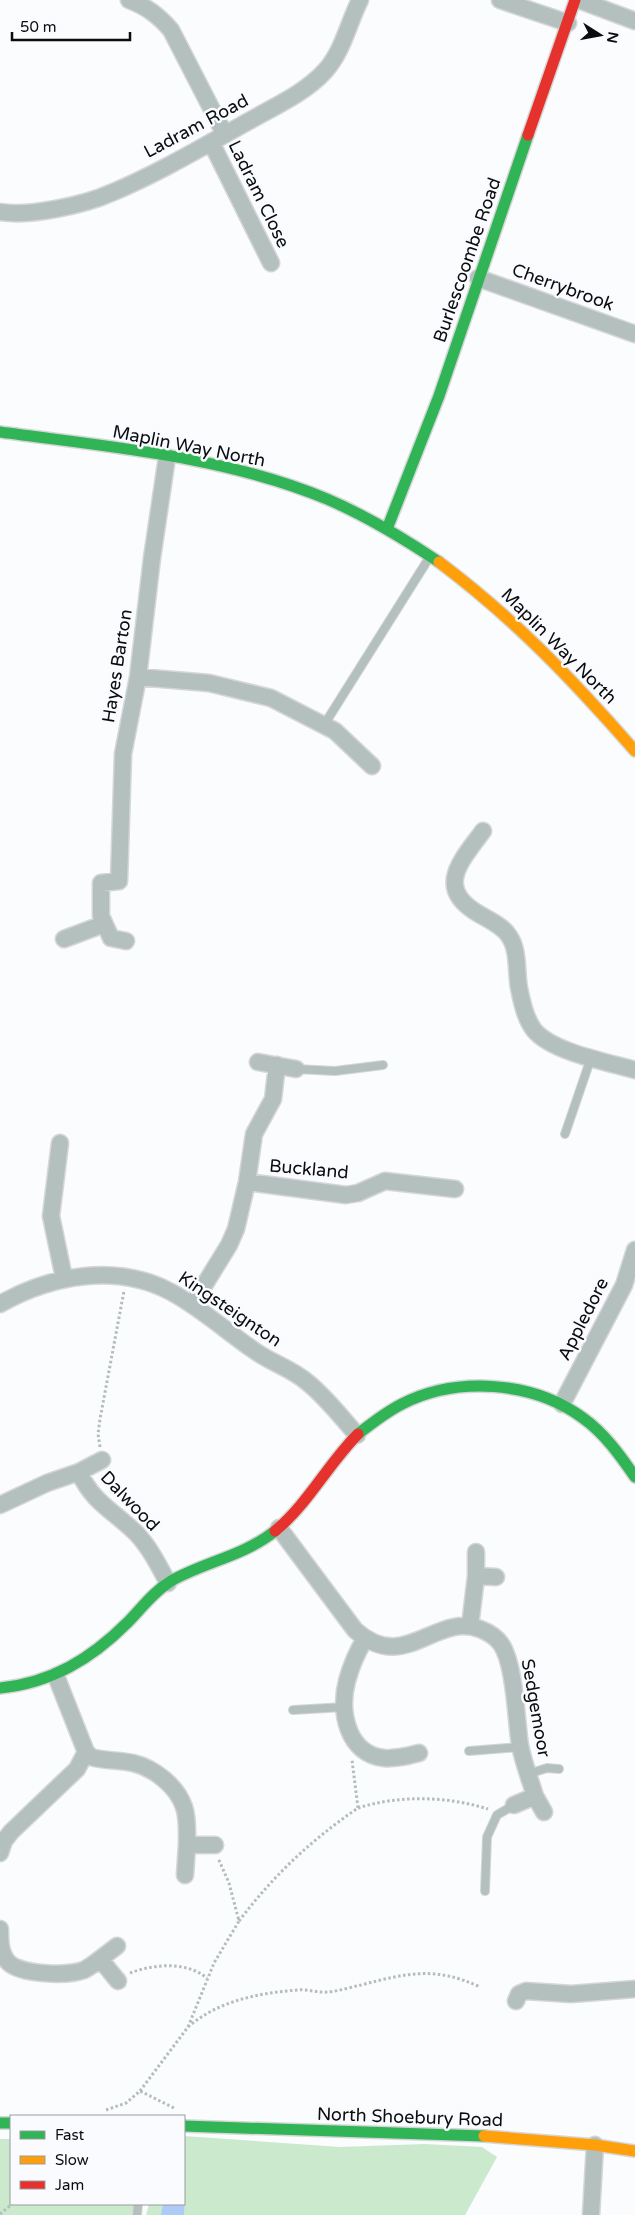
<svg xmlns="http://www.w3.org/2000/svg" width="635" height="2215" font-family="'Varela Round',sans-serif">
<style>
.green{fill:#cae9cd}
.water{fill:#aecaf6}
.lines{fill:none;stroke-linecap:round;stroke-linejoin:round}
.lane-casing{stroke:#d5d6d7;stroke-width:10}
.street-casing{stroke:#d5d6d7;stroke-width:19}
.fast-casing{stroke:#d5d6d7;stroke-width:14}
.slow-casing{stroke:#d5d6d7;stroke-width:14}
.jam-casing{stroke:#d5d6d7;stroke-width:14}
.path{stroke:#b4bdbc;stroke-width:3;stroke-dasharray:2.5 2.5;stroke-linecap:butt}
.lane{stroke:#b4c0bd;stroke-width:8}
.street{stroke:#b4c0bd;stroke-width:16}
.fast{stroke:#30b455;stroke-width:11}
.slow{stroke:#ff9f0a;stroke-width:11}
.jam{stroke:#e5322d;stroke-width:11}
.labels{text-anchor:middle;dominant-baseline:central;stroke-width:5;stroke-linejoin:round;paint-order:stroke}
.street-label{font-size:18px;fill:#0b0c0f;stroke:#f9fbff}
</style>
<rect width="100%" height="100%" fill="#fafcfe"/>
<path class="green" d="M184 2136 340 2147 424 2144 482 2147 497 2157 465 2215H146L149 2204H184Z
M0 2139H11V2204H138L137 2215H0Z"/>
<path class="water" d="M184 2172 185 2187 184 2215H161L163 2204H184Z"/>
<g class="lines">
<defs>
<path id="lane" d="M324 725 429 558
M296 1069 335 1071 383 1065
M565 1134 591 1058
M293 1710 344 1707
M469 1751 520 1747
M528 1774 547 1768 559 1769
M485 1891 487 1837 497 1815 514 1805
M137 2215 138 2204"/>
<path id="street" d="M129 0C147 7 158 15 171 30L225 135
M500 0 568 23
M579 0 635 21
M211 142 271 263
M0 212C29 217 84 205 111 193 157 174 206 145 249 121 275 106 305 93 325 71 343 51 348 24 360 0
M478 278 635 334
M138 677 209 683 271 698 335 731 372 766
M483 831C461 861 434 888 479 914 489 920 503 926 509 936 519 950 516 972 519 988 522 1002 525 1018 534 1030 552 1052 607 1062 635 1070
M64 939 104 924
M126 941 111 938 101 916V883L119 881 123 754 138 677 152 558 167 457
M258 1062 296 1069
M60 1143 51 1216 64 1278
M247 1182 346 1195 358 1193 385 1181 455 1189
M0 1304C51 1275 117 1263 171 1292 201 1308 227 1332 255 1351 272 1363 292 1369 307 1382 326 1397 341 1417 357 1435
M192 1305 229 1245 236 1229 247 1182 254 1134 273 1099 277 1065
M562 1404 624 1285 635 1250
M79 1472C93 1503 114 1511 137 1534 150 1548 159 1566 168 1583
M0 1505 47 1483 79 1472 102 1460
M279 1528 355 1630C405 1675 435 1612 480 1629 488 1632 496 1637 501 1644 515 1664 516 1720 520 1745 523 1762 530 1779 535 1796
M476 1576 496 1577
M470 1626 476 1576V1552
M365 1639C357 1652 351 1666 347 1681 339 1711 347 1754 384 1758 396 1759 407 1756 419 1753
M56 1676 86 1752 91 1757C104 1761 119 1760 133 1763 154 1768 177 1786 184 1807 188 1818 187 1832 187 1845H215
M514 1805 535 1796 544 1812
M0 1853 4 1841 11 1832 77 1769 86 1752
M185 1875 187 1845
M0 1929C0 1941 0 1953 8 1962 20 1975 68 1976 84 1970 90 1967 95 1963 100 1959L118 1981
M100 1959 117 1946
M516 2001 519 1994 526 1991 571 1994 635 1989
M591 2215 595 2145"/>
<path id="fast" d="M0 432C109 447 224 456 327 499 367 516 403 538 439 562
M387 529 439 396 528 135
M358 1434C372 1423 386 1412 402 1404 457 1376 533 1381 583 1418 604 1433 620 1455 635 1477
M0 1688C51 1683 91 1659 127 1623 141 1609 153 1592 171 1581 204 1562 244 1556 275 1531
M0 2123H11
M184 2126 484 2136"/>
<path id="slow" d="M439 562C516 620 572 679 635 751
M484 2136 595 2145 635 2151"/>
<path id="jam" d="M528 135 575 0
M275 1531C308 1504 328 1464 358 1434"/>
</defs>
<use href="#lane" class="lane-casing"/>
<use href="#street" class="street-casing"/>
<use href="#fast" class="fast-casing"/>
<use href="#slow" class="slow-casing"/>
<use href="#jam" class="jam-casing"/>
<path class="path" d="M100 1447 98 1434 100 1419 124 1291
M358 1808C398 1795 447 1796 488 1809
M239 1921C273 1876 311 1840 358 1808L352 1760
M130 1973C154 1964 186 1961 207 1978
M188 2027C218 2001 258 1993 298 1990 308 1989 318 1993 328 1992 339 1991 351 1987 361 1985 407 1973 435 1966 480 1987
M140 2091 188 2027 214 1963 239 1921 229 1883 218 1858
M106 2110 126 2103 140 2091 176 2109
M0 2214 12 2204"/>
<use href="#lane" class="lane"/>
<use href="#street" class="street"/>
<use href="#fast" class="fast"/>
<use href="#slow" class="slow"/>
<use href="#jam" class="jam"/>
</g>
<g class="labels">
<g class="street-label">
<text transform="translate(196 126) rotate(-28)">Ladram Road</text>
<text transform="translate(259 194) rotate(64)">Ladram Close</text>
<text transform="translate(467 260) rotate(-71)">Burlescoombe Road</text>
<text transform="translate(563 287) rotate(20)">Cherrybrook</text>
<text transform="translate(189 446) rotate(11)">Maplin Way North</text>
<text transform="translate(559 646) rotate(45)">Maplin Way North</text>
<text transform="translate(117 666) rotate(-81)">Hayes Barton</text>
<text transform="translate(309 1169) rotate(5)">Buckland</text>
<text transform="translate(230 1309) rotate(34)">Kingsteignton</text>
<text transform="translate(583 1319) rotate(-63)">Appledore</text>
<text transform="translate(130 1501) rotate(46)">Dalwood</text>
<text transform="translate(536 1708) rotate(80)">Sedgemoor</text>
<text transform="translate(410 2117) rotate(2)">North Shoebury Road</text>
</g>
</g>
<rect x="10" y="2115" width="175" height="90" fill="#f9fbff" stroke="#9a9b9f"/>
<rect x="20" y="2131" width="25" height="8" fill="#30b455" stroke="#9a9b9f"/>
<text x="55" y="2140" font-size="15" fill="#0b0c0f">Fast</text>
<rect x="20" y="2156" width="25" height="8" fill="#ff9f0a" stroke="#9a9b9f"/>
<text x="55" y="2165" font-size="15" fill="#0b0c0f">Slow</text>
<rect x="20" y="2181" width="25" height="8" fill="#e5322d" stroke="#9a9b9f"/>
<text x="55" y="2190" font-size="15" fill="#0b0c0f">Jam</text>
<g transform="translate(600 35) rotate(101)" stroke="#f9fbff" stroke-width="4" paint-order="stroke">
<path d="M0-4L9 19L0 12L-9 19Z" fill="#0b0c0f"/>
<text y="-8" font-size="14" font-weight="bold" text-anchor="middle" fill="#0b0c0f">N</text>
</g>
<path d="M12 32v8h118v-8" fill="none" stroke="#0b0c0f" stroke-width="2.5"/>
<text x="20" y="32" font-size="15" fill="#0b0c0f" stroke="#f9fbff" stroke-width="4" paint-order="stroke">50 m</text>
</svg>
